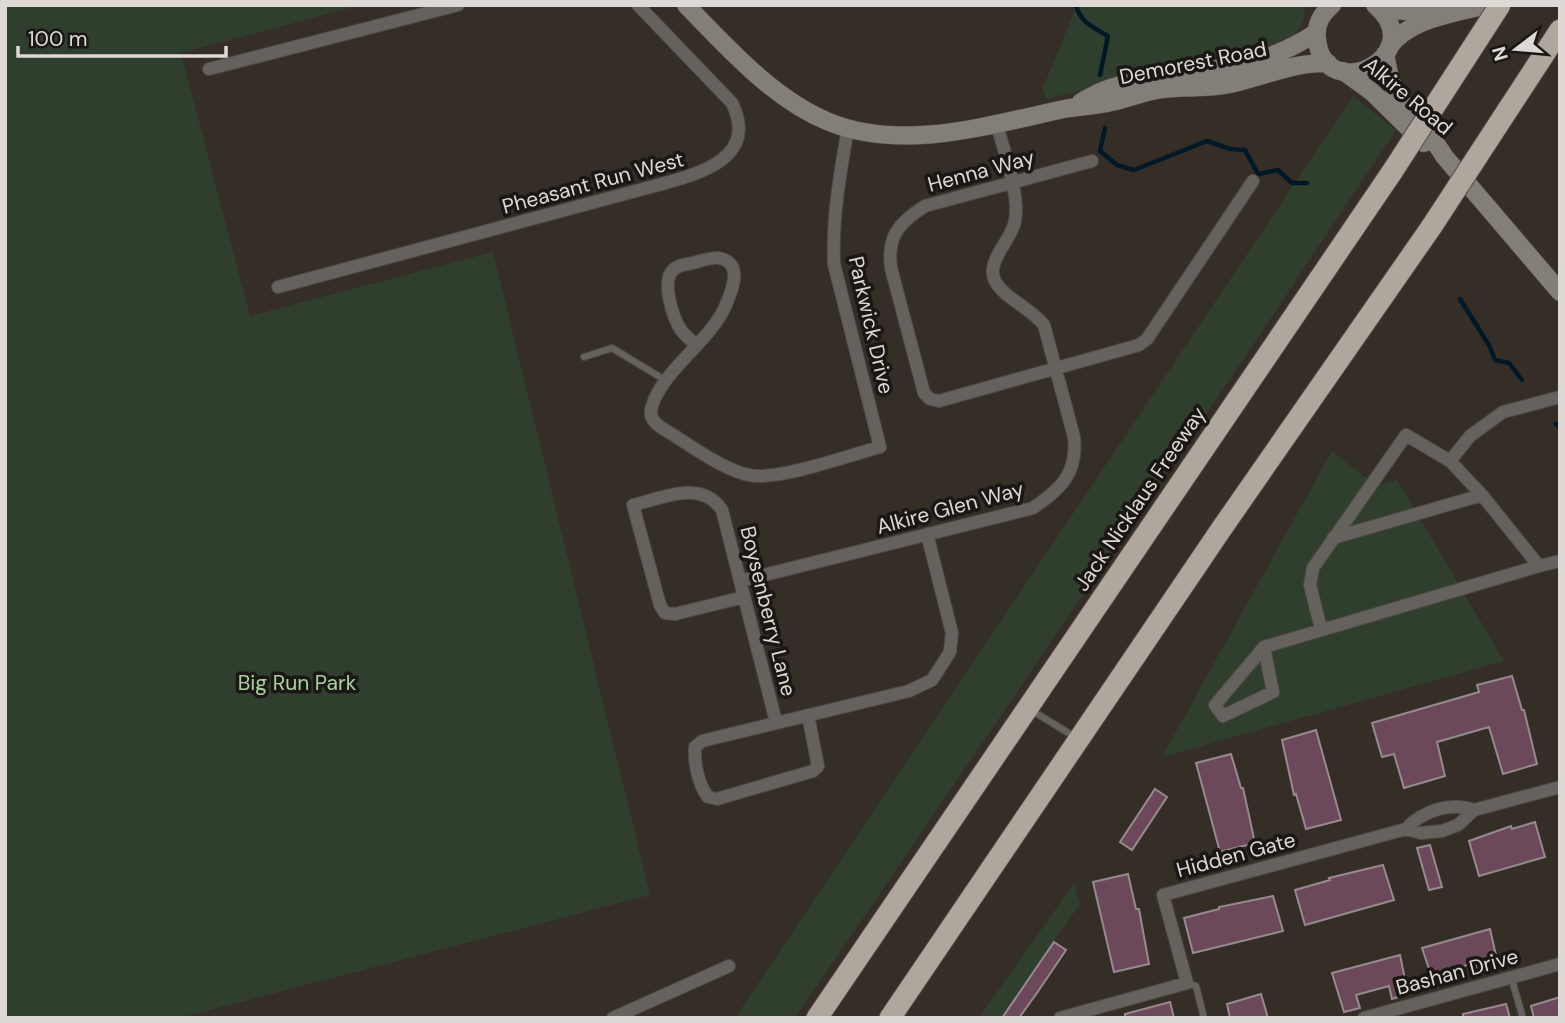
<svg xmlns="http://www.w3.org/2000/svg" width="1565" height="1023" font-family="'DM Sans',sans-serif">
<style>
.green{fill:#303f2d}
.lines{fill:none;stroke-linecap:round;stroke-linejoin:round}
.stream{stroke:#011827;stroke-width:4.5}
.building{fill:#6c495a;stroke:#968a8f;stroke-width:2}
.lane-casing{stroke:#504943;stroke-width:8}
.street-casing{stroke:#504943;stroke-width:14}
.secondary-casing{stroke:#504943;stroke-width:19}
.highway-casing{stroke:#504943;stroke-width:23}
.lane{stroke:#65625e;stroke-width:6}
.street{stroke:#65625e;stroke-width:12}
.secondary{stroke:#837e78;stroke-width:18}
.highway{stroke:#afa69e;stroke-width:21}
.highway-bridge-casing{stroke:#504943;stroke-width:23;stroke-linecap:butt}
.highway-bridge{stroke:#afa69e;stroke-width:21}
.labels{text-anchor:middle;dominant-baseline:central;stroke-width:7;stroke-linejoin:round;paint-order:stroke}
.street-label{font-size:21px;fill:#ded9d5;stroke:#1a1714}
.park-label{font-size:21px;fill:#a8d29f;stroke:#1a1714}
</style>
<rect width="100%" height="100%" fill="#352e27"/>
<path class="green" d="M5 5H361L181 53 250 316 493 252 650 895 179 1018H5Z
M1073 5H1304C1314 60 1195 66 1162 72 1123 80 1085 90 1046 99L1043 88 1074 12Z
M1353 96 1396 130 1243 360 795 1018H735Z
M1332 451 1377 486 1397 480 1504 661 1162 757Z
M1074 883 1080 904 1000 1018H979Z"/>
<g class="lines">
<path class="stream" d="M1076 5C1079 21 1095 29 1108 36L1100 75
M1105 128 1100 151 1117 165 1134 170 1207 141 1230 149 1245 150 1258 174 1278 170 1292 183H1307
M1460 299 1489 345 1495 360 1509 363 1522 380
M1556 424 1560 428"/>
</g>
<path class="building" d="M1512 676 1522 710H1524L1537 764 1503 774 1489 727 1437 742 1445 776 1404 788 1394 754 1382 757 1372 723 1479 692 1477 685Z
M1316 730 1341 820 1306 829 1296 794 1294 795 1282 740Z
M1231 754 1241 788H1243L1255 843 1220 852 1196 763Z
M1155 789 1167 797 1132 850 1120 842Z
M1535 822 1545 857 1479 876 1469 841 1511 826 1512 829Z
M1430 845 1442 887 1429 890 1417 848Z
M1383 865 1394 900 1305 925 1295 890 1330 880 1329 878Z
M1128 874 1136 909H1139L1149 964 1114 972 1093 882Z
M1273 896 1283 931 1193 953 1184 918 1219 909V907Z
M1490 929 1499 969 1478 975 1475 963 1452 969 1455 981 1435 987 1422 948Z
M1054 942 1066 950 1039 990 1019 1018H1002Z
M1400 955 1408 994 1392 999 1389 986 1356 995 1360 1008 1344 1012 1332 973Z
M1261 994 1268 1018H1230L1227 1004Z
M1560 997V1018H1534L1531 1006Z
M1170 1002 1174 1018H1125V1014Z
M1506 1004 1510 1018H1463V1014Z"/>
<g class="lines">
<defs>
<path id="lane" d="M584 357 612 348 665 380
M1031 710 1075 737
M1511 977 1523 1018
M1187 983 1196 986 1204 1018"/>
<path id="street" d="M209 69 458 5
M1092 161 925 206C898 223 887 237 891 268L924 393 930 399 939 401 1139 345 1147 339 1253 181
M278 287 658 185C698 174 759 159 732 103L638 5
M697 345C692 341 685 336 681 330 673 318 661 281 673 270 678 265 686 264 693 263 701 261 711 257 719 258 745 263 731 293 725 307 710 341 663 370 652 406 646 422 664 429 675 436 695 449 732 475 756 476 789 477 847 456 880 447L834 264C832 218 840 174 848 128
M1333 538 1482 495
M1539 566 1560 561
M740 581 1033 508C1061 489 1078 473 1074 437L1044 325C1032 309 1004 298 995 281 985 261 1012 240 1015 221 1020 194 1004 152 997 125
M744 597 675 614 665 613 660 605 633 505C663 498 701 479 722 510L776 722
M1321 629 1310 585 1313 568 1406 435 1450 461
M1264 647 1273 692 1223 716 1215 705 1264 647 1539 566 1482 495 1450 461 1470 436 1503 412 1560 397
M808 715 818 766 813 771 717 799 708 797C698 784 694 763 695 747L702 741 909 691 932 680 950 652 952 633 927 534
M1406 829 1421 833 1442 831 1458 825 1474 810 1560 787
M613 1018 729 966
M1060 1018 1187 983 1163 895 1406 829C1423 810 1451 802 1474 810
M1364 1018 1560 964"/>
<path id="secondary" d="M686 5C728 48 773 99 829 122 903 152 989 125 1064 109 1079 106 1095 106 1111 102 1126 99 1141 93 1157 90 1180 86 1203 89 1225 85 1261 78 1292 62 1328 63
M1332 5C1322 13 1315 25 1317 39 1324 109 1433 55 1375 5
M1380 9 1405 11 1436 5
M1389 47C1410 18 1453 14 1486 5
M1385 54C1388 67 1389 81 1396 93 1409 116 1431 133 1444 156L1560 292
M1343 71 1372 92 1424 143
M1081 102C1090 97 1100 91 1110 88 1185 65 1246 80 1317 32"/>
<path id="highway" d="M1507 111 1560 30
M817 1018 1392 172
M890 1018 1222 528 1432 226"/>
</defs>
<use href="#lane" class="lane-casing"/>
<use href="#street" class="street-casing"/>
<use href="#secondary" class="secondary-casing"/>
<use href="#highway" class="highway-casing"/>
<use href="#lane" class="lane"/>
<use href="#street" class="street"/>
<use href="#secondary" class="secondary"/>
<use href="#highway" class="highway"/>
<defs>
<path id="highway-bridge" d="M1392 172 1500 5
M1432 226 1507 111"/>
</defs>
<use href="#highway-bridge" class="highway-bridge-casing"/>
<use href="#highway-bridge" class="highway-bridge"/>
</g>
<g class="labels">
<g class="street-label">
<text transform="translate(1193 63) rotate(-11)">Demorest Road</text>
<text transform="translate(1408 96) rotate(40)">Alkire Road</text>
<text transform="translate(981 171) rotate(-15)">Henna Way</text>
<text transform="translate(593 183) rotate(-15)">Pheasant Run West</text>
<text transform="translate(871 325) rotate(77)">Parkwick Drive</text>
<text transform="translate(1140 499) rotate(-56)">Jack Nicklaus Freeway</text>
<text transform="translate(950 508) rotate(-15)">Alkire Glen Way</text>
<text transform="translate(768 611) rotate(76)">Boysenberry Lane</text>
<text transform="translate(1236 855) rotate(-15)">Hidden Gate</text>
<text transform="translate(1457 972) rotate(-15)">Bashan Drive</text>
</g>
<g class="park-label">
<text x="297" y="683">Big Run Park</text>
</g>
</g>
<rect width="1565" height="1023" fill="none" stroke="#ded9d5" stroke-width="14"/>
<g transform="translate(1516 49) rotate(254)" stroke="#1a1714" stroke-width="5" paint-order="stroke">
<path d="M0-5L12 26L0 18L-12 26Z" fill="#ded9d5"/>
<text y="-10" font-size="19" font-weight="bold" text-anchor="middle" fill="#ded9d5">N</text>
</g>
<path d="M18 46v10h208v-10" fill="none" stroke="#ded9d5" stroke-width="3.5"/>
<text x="28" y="46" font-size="21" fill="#ded9d5" stroke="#1a1714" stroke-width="5" paint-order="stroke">100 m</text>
</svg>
